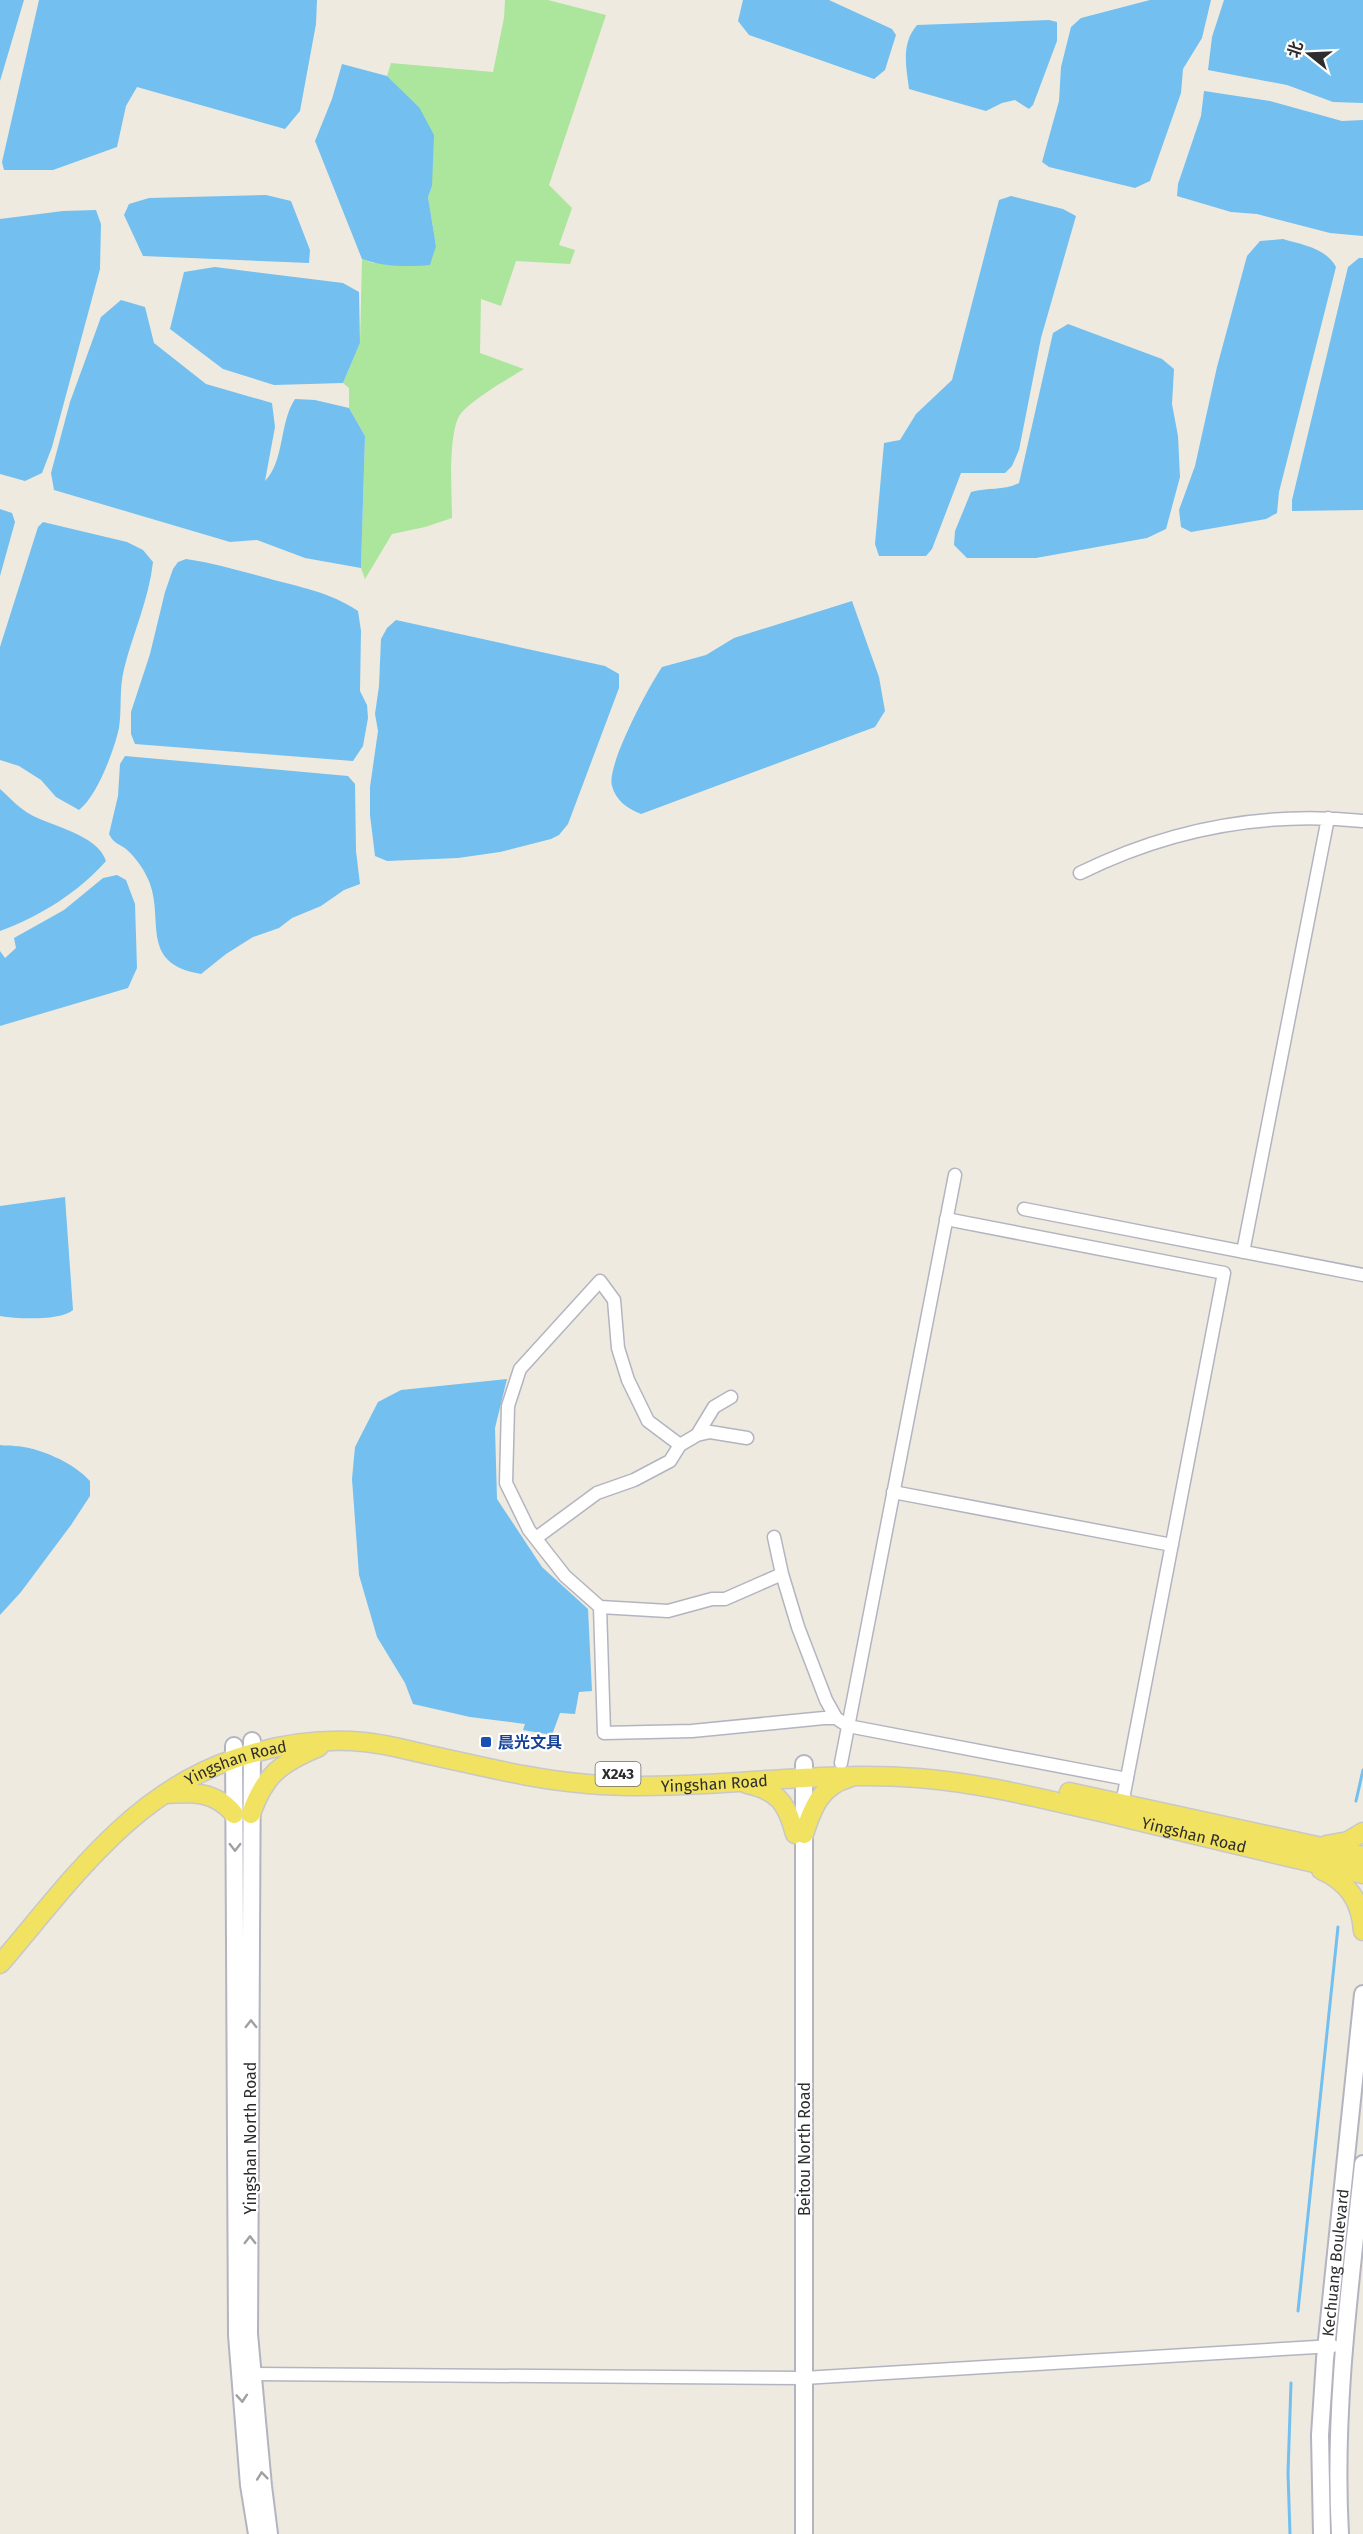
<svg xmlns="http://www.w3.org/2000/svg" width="1363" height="2534" font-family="'Fira Sans','Noto Sans SC',sans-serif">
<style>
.green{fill:#ace59c}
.water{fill:#73bff0}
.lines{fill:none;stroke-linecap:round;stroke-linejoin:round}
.stream{stroke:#73bff0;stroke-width:3}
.minor-casing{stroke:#b3b4c0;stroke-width:15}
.secondary-casing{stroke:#b3b4c0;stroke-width:20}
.primary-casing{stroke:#c8c8c8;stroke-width:21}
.minor{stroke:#fff;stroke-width:12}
.secondary{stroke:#fff;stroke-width:16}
.primary{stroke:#f2e261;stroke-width:18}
.oneway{stroke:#a0a0a0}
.transit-dot{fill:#1a4fb4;stroke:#fff;stroke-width:2}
.labels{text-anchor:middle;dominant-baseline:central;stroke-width:4.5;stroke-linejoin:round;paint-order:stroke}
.shield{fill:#fff;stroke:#6c6c6c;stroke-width:1.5}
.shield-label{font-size:15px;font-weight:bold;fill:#2d2d2d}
.transit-label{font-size:16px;font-weight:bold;fill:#164399;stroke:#fff;text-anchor:start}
.street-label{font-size:16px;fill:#2d2d2d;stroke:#fff}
</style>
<rect width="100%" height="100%" fill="#eeeadf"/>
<path class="green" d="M505 0H548L606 15 549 185 572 208 559 245 575 250 570 264 516 261 501 306 481 299 480 353 524 369C503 382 479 395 462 412 447 428 452 495 452 518L425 527 392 534 365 579 361 568 365 436 349 408V388L343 383 360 343 362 259 373 263 436 246 428 197 432 186 419 107 387 76 391 63 493 72 504 18Z"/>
<path class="water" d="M0 0H24L0 81Z
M39 0H317L316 24 300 111 285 129 137 87 126 106 117 147 53 170H4L2 162Z
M743 0H829L892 29 896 35 885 70 874 79 749 35 738 21Z
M1150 0H1211L1202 38 1183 69 1181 93 1150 181 1135 188 1049 167 1042 162 1059 101 1061 67 1071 27 1081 18Z
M1224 0H1363V103L1333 102 1287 85 1208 70 1212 37Z
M1049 20 1057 22V41L1033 105 1029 109 1015 100 1002 103 986 111 909 89C906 65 901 44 917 25Z
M342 64 387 76 419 107 434 135 432 186 428 197 436 246 430 265C408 267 383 267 362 259L315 141 332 99Z
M1204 91 1270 101 1342 121 1363 120V236L1330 233 1257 214 1231 212 1177 196 1178 184 1201 116Z
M266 195 291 201 310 250 309 263 143 256 124 215 129 204 149 198Z
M1011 196 1063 209 1076 216 1041 338 1019 450 1012 466 1005 473H961L932 549 926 556H879L875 544 884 443 900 440 916 414 952 380 999 200Z
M96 210 101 224 100 269 52 447 42 473 25 481 0 474V219L63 211Z
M1283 239C1303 245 1326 248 1336 267L1279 492 1277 513 1266 519 1191 532 1181 527 1179 510 1195 466 1217 367 1247 256 1260 241Z
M1359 258H1363V510L1292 511V500L1348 267Z
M215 267 343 283 359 292 360 343 343 383 274 385 223 369 170 329 184 272Z
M121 300 145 307 154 343 206 384 272 403 275 427 265 481C285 460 279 423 295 399L315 400 349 408 365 436 361 568 305 558 257 540 230 542 54 490 51 473 70 402 101 317Z
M1068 324 1162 359 1174 369 1172 404 1178 436 1180 477 1166 529 1147 538 1036 558H967L954 545 955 531 971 492C988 487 1004 491 1019 483L1053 333Z
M0 509 12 513 15 522 0 576Z
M43 522 127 542 143 550 153 562C149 599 133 633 124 669 119 689 122 708 119 728 114 751 97 796 79 810L56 797 41 780 19 766 0 760V647L38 527Z
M186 559C214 563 240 571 267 578 299 587 330 592 358 611L361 631 360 691 367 705 368 718 363 746 353 761 135 744 131 734V712L150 654 165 592 173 569 178 562Z
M852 601 879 677 885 711 875 727 641 814C627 808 616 801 612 786 606 766 649 686 662 667L706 655 734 638Z
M396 620 605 666 619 674V688L568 824 559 835 551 839 500 852 458 858 387 861 375 856 370 815V787L378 731 375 714 379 686 381 639 387 628Z
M125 756 348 776 355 784 356 851 360 884 344 890 321 906 292 918 279 928 253 937 226 954 201 974C135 963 168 915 146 875 142 866 133 855 126 849 118 843 114 844 109 834L118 796 120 764Z
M0 789C9 797 18 807 28 813 49 826 98 834 106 861 79 892 39 917 0 931Z
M117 875 126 880 135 904 137 968 128 988 0 1026V951L5 958 16 948 14 938 64 910 103 878Z
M65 1197 73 1310C60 1321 17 1319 0 1316V1206Z
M507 1379 495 1428 497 1499 542 1567 588 1609 592 1691 579 1692 575 1714 560 1713 552 1735 523 1730 525 1724 470 1717 413 1704 405 1683 377 1637 359 1575 352 1479 355 1447 378 1402 401 1390Z
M0 1445C5 1446 9 1445 14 1446 39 1447 74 1463 90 1481V1496L71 1525 21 1592 0 1615Z"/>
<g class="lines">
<path class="stream" d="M1356 1801 1363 1770
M1298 2311 1338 1927
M1290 2534 1288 2473 1291 2383"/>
<defs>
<path id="minor" d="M1080 873C1169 829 1264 811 1363 821
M1024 1209 1363 1275
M946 1219 1224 1273 1122 1804
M1243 1252 1328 818
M731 1397 714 1407 697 1435 680 1445 648 1421 628 1380 618 1348 614 1300 600 1281 520 1369 508 1406 506 1483 529 1530 565 1576 600 1607 668 1611 712 1599H725L782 1574
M697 1435 710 1432 747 1438
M893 1492 1172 1545
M774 1537 782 1574 798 1627 826 1700 836 1718 848 1726 1127 1779
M536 1538 597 1493 634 1480 670 1461 680 1445
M600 1607 604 1733 692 1731 824 1718H836
M841 1763 955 1175
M247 2374 804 2378 1333 2346"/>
<g id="secondary">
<path d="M252 1741 249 2334 263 2486 269 2534"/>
<path d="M234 1746 237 2335 249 2485 257 2534"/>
<path d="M804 2534V1764"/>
<path id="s1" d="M1322 2534 1320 2435 1325 2359 1363 1994"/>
<path d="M1340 2534C1333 2410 1350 2287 1363 2164"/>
</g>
<g id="primary">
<path d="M747 1784C779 1791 787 1804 795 1834"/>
<path d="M1069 1792 1363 1856"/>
<path d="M165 1794C193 1792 215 1791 234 1814"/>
<path d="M251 1814C265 1774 281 1763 319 1747"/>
<path d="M804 1834C812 1809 821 1785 849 1778"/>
<path d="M1326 1845 1348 1841 1363 1832"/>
<path d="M1321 1870C1348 1882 1361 1901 1363 1931"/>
<path id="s2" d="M0 1964C68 1885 130 1794 234 1759 275 1745 320 1738 364 1742 386 1744 407 1750 429 1755 481 1766 534 1780 588 1784 698 1793 807 1769 918 1778 982 1783 1043 1799 1105 1813 1191 1834 1277 1855 1363 1874"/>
</g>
</defs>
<use href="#minor" class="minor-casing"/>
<use href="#secondary" class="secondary-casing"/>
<use href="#primary" class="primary-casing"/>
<use href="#minor" class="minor"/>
<use href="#secondary" class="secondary"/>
<use href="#primary" class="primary"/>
</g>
<defs><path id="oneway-chevron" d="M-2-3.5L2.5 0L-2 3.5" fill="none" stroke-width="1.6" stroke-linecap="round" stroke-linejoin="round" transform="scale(1.5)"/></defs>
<g class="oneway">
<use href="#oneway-chevron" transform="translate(235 1847) rotate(90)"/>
<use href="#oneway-chevron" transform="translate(251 2024) rotate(-90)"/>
<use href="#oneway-chevron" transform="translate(250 2240) rotate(-90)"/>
<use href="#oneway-chevron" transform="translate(242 2398) rotate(86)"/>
<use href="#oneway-chevron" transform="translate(262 2476) rotate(-96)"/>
</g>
<rect class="transit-dot" x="480" y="1736" width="12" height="12" rx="3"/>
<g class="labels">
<rect class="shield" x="595.5" y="1762" width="45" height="24" rx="4.5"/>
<g class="shield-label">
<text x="618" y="1774">X243</text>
</g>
<g class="transit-label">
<text x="498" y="1742">晨光文具</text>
</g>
<g class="street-label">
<text stroke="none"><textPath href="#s2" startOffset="316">Yingshan Road</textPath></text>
<text stroke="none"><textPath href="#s2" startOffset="802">Yingshan Road</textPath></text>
<text stroke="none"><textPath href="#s2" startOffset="1288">Yingshan Road</textPath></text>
<text transform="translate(250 2138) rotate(-90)">Yingshan North Road</text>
<text transform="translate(804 2149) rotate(-90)">Beitou North Road</text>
<text stroke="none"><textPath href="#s1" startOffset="272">Kechuang Boulevard</textPath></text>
</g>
</g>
<g transform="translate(1309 54) rotate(288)" stroke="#ffffff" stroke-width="4.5" paint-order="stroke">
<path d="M0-4.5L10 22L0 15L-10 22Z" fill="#2d2d2d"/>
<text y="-9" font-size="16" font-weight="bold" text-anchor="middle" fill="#2d2d2d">北</text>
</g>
</svg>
